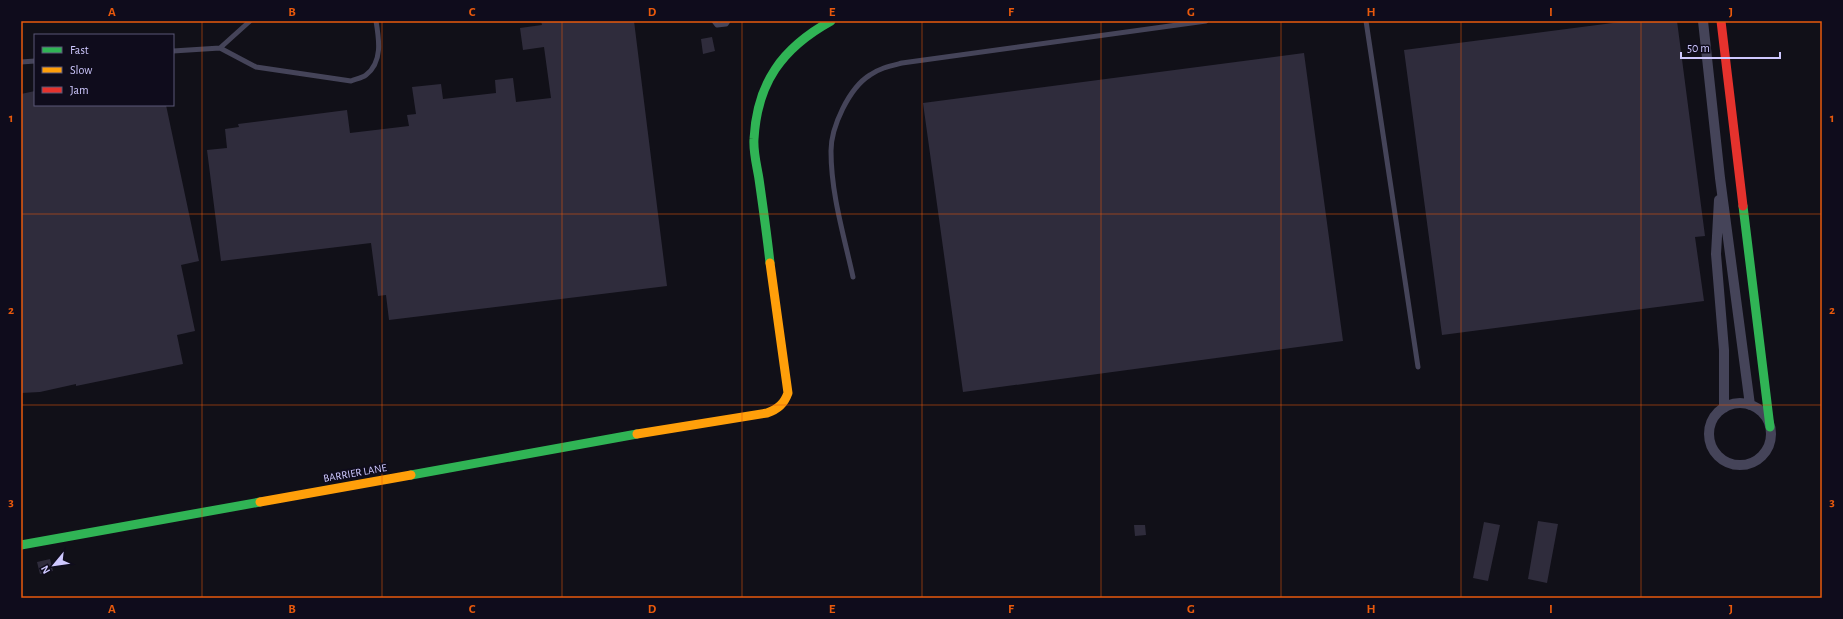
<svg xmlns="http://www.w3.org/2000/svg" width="1843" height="619" font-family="'Alegreya Sans',sans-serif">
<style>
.building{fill:#2f2c3c}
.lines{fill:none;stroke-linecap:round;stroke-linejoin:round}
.lane{stroke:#454459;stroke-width:5}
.street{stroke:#454459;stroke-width:10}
.fast{stroke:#30b455;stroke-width:9}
.slow{stroke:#ff9f0a;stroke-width:9}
.jam{stroke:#e5322d;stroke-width:9}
.grid{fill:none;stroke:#e8590c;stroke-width:1;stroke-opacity:0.55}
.labels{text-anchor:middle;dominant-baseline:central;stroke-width:4;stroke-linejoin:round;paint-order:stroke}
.street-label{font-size:11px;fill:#cec8fe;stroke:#0f0c1c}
.neatline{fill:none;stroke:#e8590c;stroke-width:1.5}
.grid-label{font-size:13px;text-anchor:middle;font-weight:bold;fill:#e8590c}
</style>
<rect width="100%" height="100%" fill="#111018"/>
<path class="building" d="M541 21H634L667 286 389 320 386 295 378 296 371 243 221 261 207 150 227 148 225 129 239 127 238 124 347 110 350 133 409 126 407 115 416 114 412 87 441 84 443 99 496 93 495 80 513 78 516 102 551 98 544 47 523 50 520 28 542 25Z
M1628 21H1677L1705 236 1695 237 1704 301 1442 335 1404 50Z
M712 37 715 51 703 54 701 39Z
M1304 53 1343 341 963 392 923 103Z
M35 91V105H166L199 261 181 265 195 331 177 335 183 364 76 386V384L40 392 21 393V94Z
M1538 521 1558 524 1547 583 1528 579Z
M1484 522 1500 525 1488 581 1473 578Z
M1134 525H1145L1146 535 1135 536Z
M50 559 53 571 40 574 37 562Z"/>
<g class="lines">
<path class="lane" d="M714 21 717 25 726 24 728 21
M1366 21 1418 367
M220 48 256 67 351 81C356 79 362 78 366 75 383 62 379 39 376 21
M220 48 250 21
M173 51 220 48
M21 62 35 61
M853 277C844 236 831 194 831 151 831 127 849 88 870 75 880 68 890 66 902 63L1206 21"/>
<path class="street" d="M1703 21 1720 178 1750 405
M1719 200 1716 254 1724 350V408
M1709 434a31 31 0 1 1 62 0a31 31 0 1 1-62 0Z"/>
<path class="fast" d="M1743 206 1770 427
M770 263C767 235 763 207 759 179 757 166 753 152 754 139 757 83 782 48 831 21
M411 475 637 434
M21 545 260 502"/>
<path class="slow" d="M637 434 767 413C778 409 784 404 788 393L770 263
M260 502 411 475"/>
<path class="jam" d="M1721 21 1743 206"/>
</g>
<path class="grid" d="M202 21V598M382 21V598M562 21V598M742 21V598M922 21V598M1101 21V598M1281 21V598M1461 21V598M1641 21V598M21 214H1822M21 405H1822"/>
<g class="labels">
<g class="street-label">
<text transform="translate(355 473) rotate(-10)">BARRIER LANE</text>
</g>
</g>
<rect width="1843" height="619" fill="none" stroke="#0f0c1c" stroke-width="44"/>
<rect x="34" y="34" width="140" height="72" fill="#0f0c1c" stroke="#5b5776"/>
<rect x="42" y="47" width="20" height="6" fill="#30b455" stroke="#5b5776"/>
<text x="70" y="54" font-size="12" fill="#cec8fe">Fast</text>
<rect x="42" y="67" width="20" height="6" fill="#ff9f0a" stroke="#5b5776"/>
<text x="70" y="74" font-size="12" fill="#cec8fe">Slow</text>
<rect x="42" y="87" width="20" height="6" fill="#e5322d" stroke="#5b5776"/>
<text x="70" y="94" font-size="12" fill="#cec8fe">Jam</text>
<g transform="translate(54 565) rotate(241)" stroke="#0f0c1c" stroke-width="3" paint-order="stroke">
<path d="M0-3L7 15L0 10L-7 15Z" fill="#cec8fe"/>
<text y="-6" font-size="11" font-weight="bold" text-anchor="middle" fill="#cec8fe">N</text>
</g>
<path d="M1681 52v6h99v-6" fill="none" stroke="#cec8fe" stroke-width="2"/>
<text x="1687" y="52" font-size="12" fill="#cec8fe" stroke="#0f0c1c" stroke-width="3" paint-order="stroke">50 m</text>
<rect x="22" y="22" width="1799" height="575" class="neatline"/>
<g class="grid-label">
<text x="112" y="16">A</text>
<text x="292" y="16">B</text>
<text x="472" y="16">C</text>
<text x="652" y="16">D</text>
<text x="832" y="16">E</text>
<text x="1011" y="16">F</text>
<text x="1191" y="16">G</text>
<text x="1371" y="16">H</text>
<text x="1551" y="16">I</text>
<text x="1731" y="16">J</text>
<text x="11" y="122">1</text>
<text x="1832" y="122">1</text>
<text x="11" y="314">2</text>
<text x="1832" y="314">2</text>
<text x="11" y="506">3</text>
<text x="1832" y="506">3</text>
<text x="112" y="613">A</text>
<text x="292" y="613">B</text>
<text x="472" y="613">C</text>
<text x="652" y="613">D</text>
<text x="832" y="613">E</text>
<text x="1011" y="613">F</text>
<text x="1191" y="613">G</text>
<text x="1371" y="613">H</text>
<text x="1551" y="613">I</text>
<text x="1731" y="613">J</text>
</g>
</svg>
